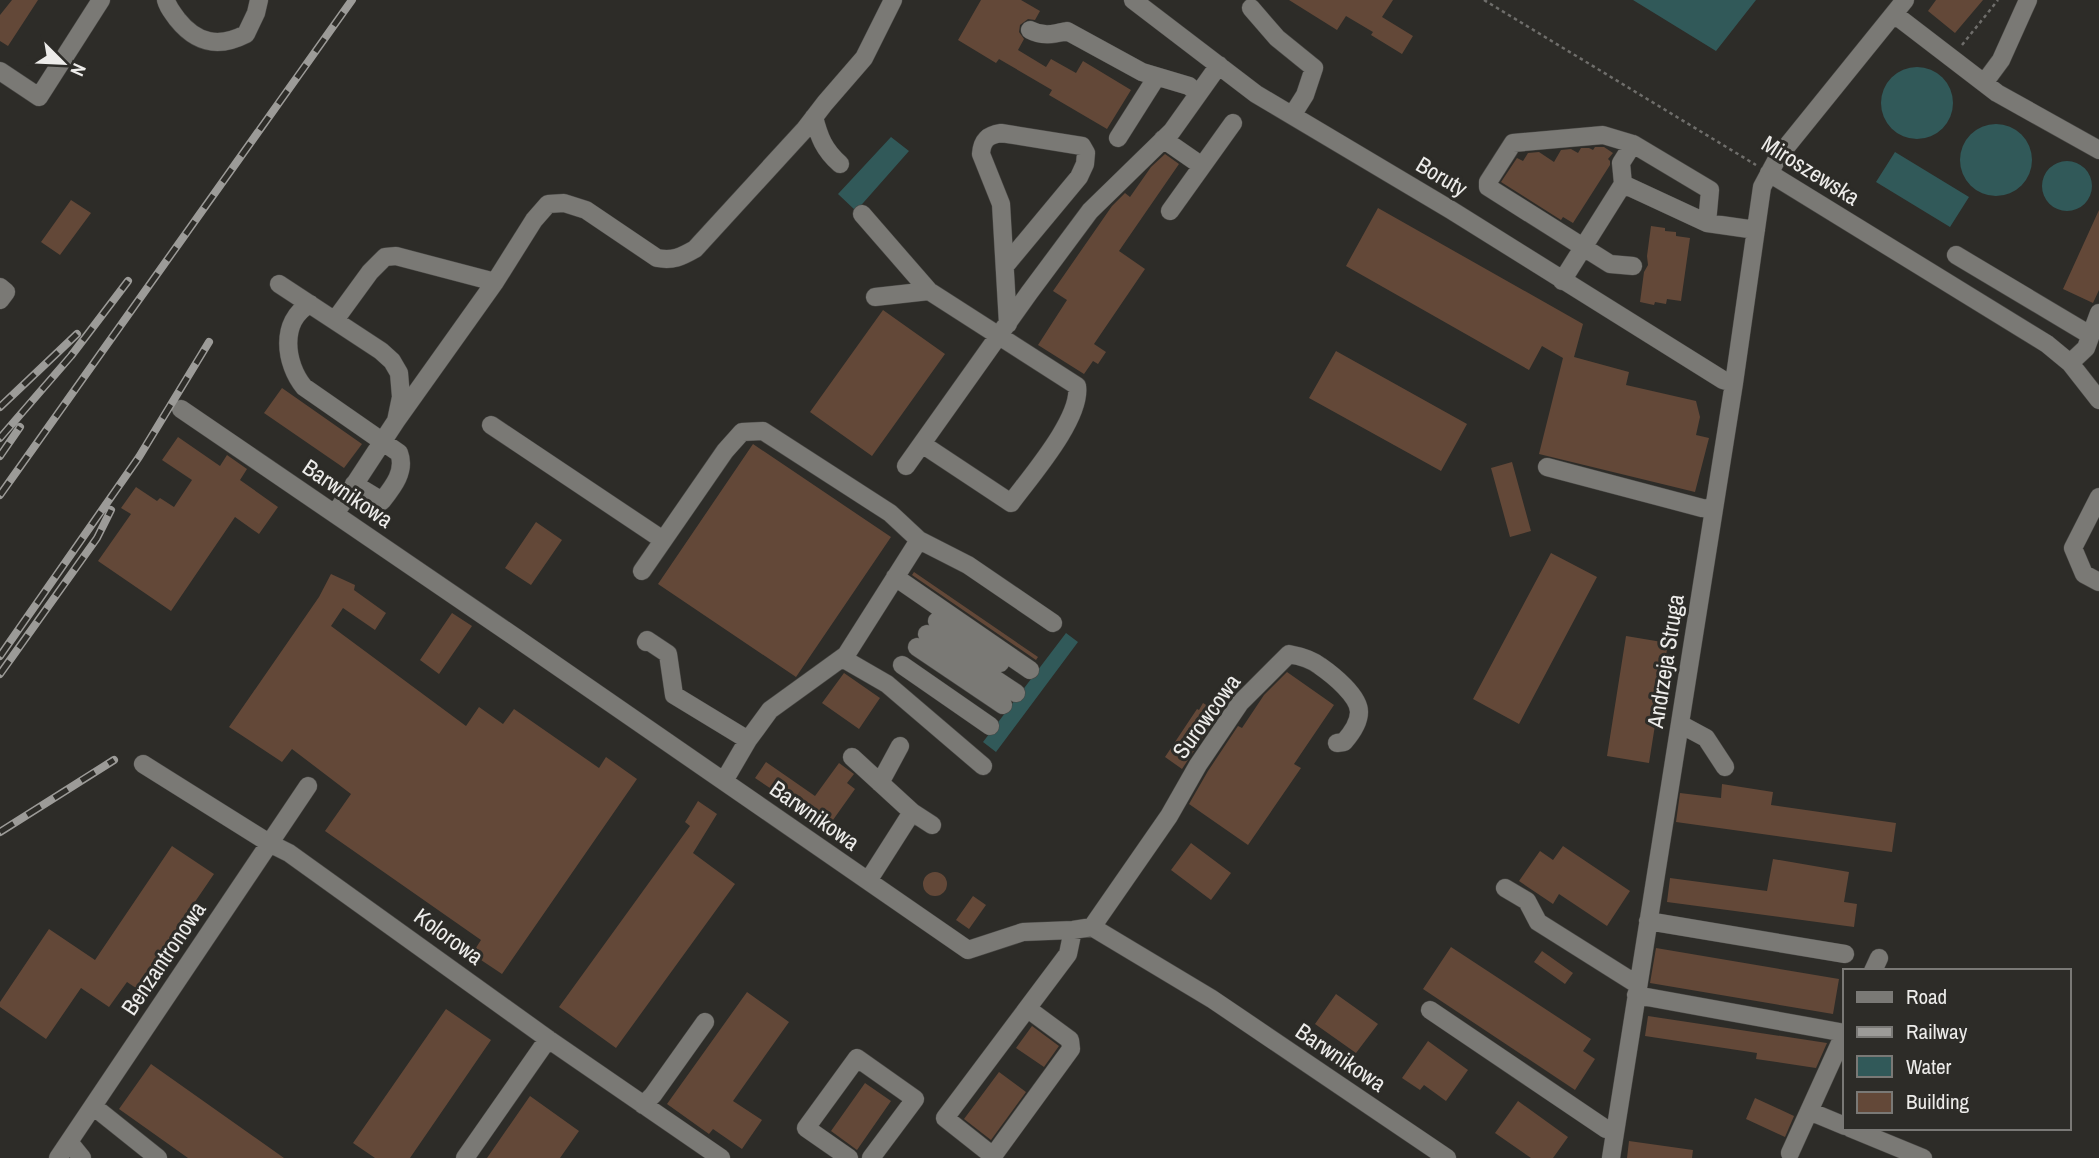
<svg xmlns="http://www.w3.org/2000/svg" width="2099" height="1158" font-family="'Archivo Narrow',sans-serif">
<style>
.water{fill:#315959}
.building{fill:#634838}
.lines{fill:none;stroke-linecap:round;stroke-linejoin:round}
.minor-casing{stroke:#494845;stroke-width:19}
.path{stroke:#6f6e6b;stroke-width:2.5;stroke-dasharray:3.5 3.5;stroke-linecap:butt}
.minor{stroke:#7a7975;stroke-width:18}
.rail-casing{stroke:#9c9b98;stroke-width:8}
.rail{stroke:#2d2c28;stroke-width:5;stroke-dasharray:16;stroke-linecap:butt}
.labels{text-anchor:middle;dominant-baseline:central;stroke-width:6;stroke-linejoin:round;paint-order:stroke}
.street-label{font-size:23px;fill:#edecea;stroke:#2d2c28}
</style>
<rect width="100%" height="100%" fill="#2d2c28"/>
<path class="water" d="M1633 0H1756L1716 51Z
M1881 103a36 36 0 1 1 72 0a36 36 0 1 1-72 0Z
M1960 160a36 36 0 1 1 72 0a36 36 0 1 1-72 0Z
M891 137 909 151 856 211 838 194Z
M1895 152 1969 197 1950 227 1876 182Z
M2042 186a25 25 0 1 1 50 0a25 25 0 1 1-50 0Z
M1066 633 1078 642 996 752 983 742Z"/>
<path class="building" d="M12 0H38L8 46 0 41V15Z
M981 0H1021L1040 11 1035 20 1028 19 1020 25 1019 32 1024 39 1018 50 1046 67 1051 59 1076 73 1083 61 1131 90 1107 129 1049 95 1052 90 999 59 996 63 958 40Z
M1289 0H1393L1382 17 1413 36 1402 54 1371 35 1373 32 1346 16 1337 30Z
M1936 0H1983L1955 33 1928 11Z
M1595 147H1604L1613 153 1608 159 1610 161V165L1573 223 1563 217 1561 220 1501 182 1517 158 1523 161 1528 153 1539 152 1554 162 1561 150 1571 149 1578 153 1581 148H1589L1593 150Z
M1165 154 1179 164 1119 251 1145 269 1094 344 1106 352 1098 364 1093 361 1084 374 1038 345 1067 300 1053 291 1112 206 1125 193 1130 197 1151 167Z
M71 200 91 213 60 255 41 242Z
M1378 208 1583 324 1574 357 1629 372 1626 385 1696 401 1700 417 1696 435 1709 438 1695 492 1539 454 1563 358 1542 346 1529 370 1346 266Z
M2099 210V290L2093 303 2063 289Z
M1651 226 1665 228V231L1676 232V236L1690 238 1681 301 1667 299 1666 304 1655 302 1654 305 1640 302 1644 272 1648 265 1647 256Z
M883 310 945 354 872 456 810 412Z
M1336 351 1467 424 1441 471 1309 398Z
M282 388 362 444 344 468 264 413Z
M178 437 220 466 227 455 247 469 240 480 278 507 259 534 235 517 171 611 98 561 131 514 121 508 136 487 157 501 160 498 174 507 192 480 162 460Z
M753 444 891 537 796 677 658 584Z
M1512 462 1531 531 1510 537 1491 468Z
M536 522 562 540 531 585 505 568Z
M1551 553 1597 577 1519 724 1473 699Z
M914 572 1038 657 1036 660 912 575Z
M331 574 355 585 354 590 386 613 375 630 343 608 331 626 466 726 479 707 503 724 514 709 599 768 606 757 637 779 502 974 472 954 481 940 325 831 351 794 292 749 282 762 229 727 319 597Z
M452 613 472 626 439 674 420 660Z
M1626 636 1668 643 1649 763 1607 756Z
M1287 672 1334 705 1294 764 1301 768 1248 845 1189 804 1208 771 1238 726 1242 728 1264 695Z
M844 673 880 698 859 729 822 703Z
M1203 703 1219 713 1182 769 1165 757 1197 709 1199 710Z
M766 762 815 796 839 763 854 774 847 783 855 789 828 827 755 778Z
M1722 784 1773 792 1771 805 1896 823 1892 852 1676 822 1680 793 1721 798Z
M698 801 717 814 693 853 735 884 616 1048 559 1007 690 826 685 822Z
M1191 843 1231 873 1211 900 1171 870Z
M172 846 214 874 136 988 127 982 109 1007 81 988 46 1039 0 1007V1002L49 929 95 960Z
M1563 846 1630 891 1607 926 1559 894 1553 904 1519 881 1540 851 1553 860Z
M1773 859 1849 872 1844 902 1857 904 1854 927 1667 902 1670 878 1767 891Z
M923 884a12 12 0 1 1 24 0a12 12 0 1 1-24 0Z
M973 896 986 905 969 929 956 920Z
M1451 947 1591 1039 1583 1051 1595 1059 1575 1090 1423 989Z
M1656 948 1839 979 1833 1014 1650 983Z
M1542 951 1573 973 1565 984 1534 962Z
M747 992 789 1022 733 1101 762 1120 742 1149 713 1129 709 1134 667 1104Z
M1336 994 1378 1024 1356 1053 1315 1024Z
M446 1009 491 1040 410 1158H375L353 1143Z
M1648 1016 1827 1043 1816 1068 1756 1059 1757 1053 1645 1036Z
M1032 1026 1059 1046 1044 1067 1016 1048Z
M1428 1041 1468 1070 1446 1101 1424 1085 1420 1090 1402 1078Z
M151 1064 284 1158H188L119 1109Z
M999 1072 1026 1092 991 1140 964 1119Z
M865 1083 891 1101 857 1150 831 1131Z
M530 1096 579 1131 560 1158H487Z
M1755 1098 1794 1116 1785 1137 1746 1119Z
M1518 1101 1568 1137 1553 1158H1531L1495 1133Z
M1629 1141 1693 1150 1692 1158H1627Z"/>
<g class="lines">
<defs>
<path id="minor" d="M166 0C168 8 173 13 177 19 197 44 219 48 246 34L256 13 259 0
M1133 0 1256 94 1451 210 1723 380 1734 383
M1251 8 1277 38 1314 68 1305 95 1293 114
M1894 14 1997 93 2099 150
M1030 30C1043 37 1054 34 1067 31L1142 72 1189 86 1198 94
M0 71 39 97 101 0
M1984 83 2001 60 2028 0
M814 117C819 137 824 150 840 164
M1118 138 1156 78
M1163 139 1202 166
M1769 173 2047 344 2070 363 2099 400
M1623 184 1621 163 1633 144
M1170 211 1233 123
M862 214 929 291 1077 386C1082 418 1030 477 1011 503L922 444
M1956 255 2090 335
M1005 266 1079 177 1085 164 1086 153 1082 146 1001 133C988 135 982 140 981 154L1001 204 1008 324
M1633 266 1610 264 1488 187V182L1513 143 1603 135 1633 144 1710 190 1707 223
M1562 281 1623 184 1707 223 1756 230
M279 284 381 351 392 361 399 373 401 397 396 421 335 514
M0 287 6 292 0 300
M875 297 929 291
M310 304C279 321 285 364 304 387L399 453C406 471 393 487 382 501L354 484
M335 320 370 272 385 257 396 256 495 282
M2070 363 2086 348 2099 313
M181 409 515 637 968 950 1023 932 1073 930 1092 927 1212 999 1447 1158
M396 421 495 282 534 220 548 204 564 203 586 210 657 258C673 261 681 257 695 249L805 129 825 103 864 58 893 0
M491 425 663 540
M906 466 1029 293 1090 211 1172 131 1219 65
M1547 467 1702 508 1713 509
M2099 497 2073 548 2084 574 2099 582
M919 540 968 565 1053 623
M642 571 725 451 742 432 763 431 890 513 919 540 846 655 770 710 748 740 724 781
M895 577 1030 670
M937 621 1000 663
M927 634 1016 693
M646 642 647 640 668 654 674 695 748 740
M917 647 1003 705
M842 658 887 684 983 766
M902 665 990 726
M1680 724 1706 738 1725 767
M852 757 912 812
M143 764 269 843 289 853 548 1039 721 1158
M880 783 900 746
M868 881 912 812 932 825
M1505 888 1527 901 1538 922 1638 985
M1648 921 1845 954
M1092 927 1169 816 1198 765 1240 703 1289 654C1300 656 1311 659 1320 666 1333 675 1359 696 1359 712 1359 723 1351 734 1344 742L1337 743
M1873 971 1879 958
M1636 995 1845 1033
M1028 1009 1070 1040 1071 1049 993 1156 945 1118 1068 954 1073 930
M1430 1010 1606 1129 1615 1131
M643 1105 653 1095 705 1022
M93 1106 158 1158
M1809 1111 1845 1126
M1850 1128 1923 1158
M69 1142 82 1158
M1790 1153 1845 1032
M58 1158 308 786
M465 1158 548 1039
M849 1158 806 1128 857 1058 915 1099 871 1158
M1611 1158 1734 383 1762 187 1778 157 1905 0"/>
</defs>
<use href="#minor" class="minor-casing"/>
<path class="path" d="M1484 0 1756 165
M1962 45 1998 0"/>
<use href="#minor" class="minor"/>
<defs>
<path id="rail" d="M0 407 77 334
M0 438 71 356 128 281
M0 456 20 427
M0 495 352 0
M0 656 139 457 209 342
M0 674 97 538 111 510
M0 832 114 760"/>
</defs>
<use href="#rail" class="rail-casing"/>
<use href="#rail" class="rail"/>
</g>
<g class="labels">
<g class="street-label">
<text transform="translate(1811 170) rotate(32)">Miroszewska</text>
<text transform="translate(1442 176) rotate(31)">Boruty</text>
<text transform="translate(348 493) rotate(34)">Barwnikowa</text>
<text transform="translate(1665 661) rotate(-81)">Andrzeja Struga</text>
<text transform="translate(1206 716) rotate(-54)">Surowcowa</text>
<text transform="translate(815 815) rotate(35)">Barwnikowa</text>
<text transform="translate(449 936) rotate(36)">Kolorowa</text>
<text transform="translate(163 958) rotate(-56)">Benzantronowa</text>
<text transform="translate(1341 1057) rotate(34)">Barwnikowa</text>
</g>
</g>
<rect x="1843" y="969" width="228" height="161" fill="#2d2c28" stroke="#7a7976" stroke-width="2"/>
<rect x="1857" y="992" width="35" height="10" fill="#7a7975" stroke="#7a7976" stroke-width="2"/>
<text x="1906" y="1004" font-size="21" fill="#edecea">Road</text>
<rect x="1857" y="1027" width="35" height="10" fill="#9c9b98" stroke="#7a7976" stroke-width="2"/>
<text x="1906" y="1039" font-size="21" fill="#edecea">Railway</text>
<rect x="1857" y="1056" width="35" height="21" fill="#315959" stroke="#7a7976" stroke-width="2"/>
<text x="1906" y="1074" font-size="21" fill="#edecea">Water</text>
<rect x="1857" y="1092" width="35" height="21" fill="#634838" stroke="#7a7976" stroke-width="2"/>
<text x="1906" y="1109" font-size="21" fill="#edecea">Building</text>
<g transform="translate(63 63) rotate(114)" stroke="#2d2c28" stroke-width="5" paint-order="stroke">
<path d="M0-5L12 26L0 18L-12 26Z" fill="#edecea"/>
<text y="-10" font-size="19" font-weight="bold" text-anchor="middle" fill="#edecea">N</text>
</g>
</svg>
